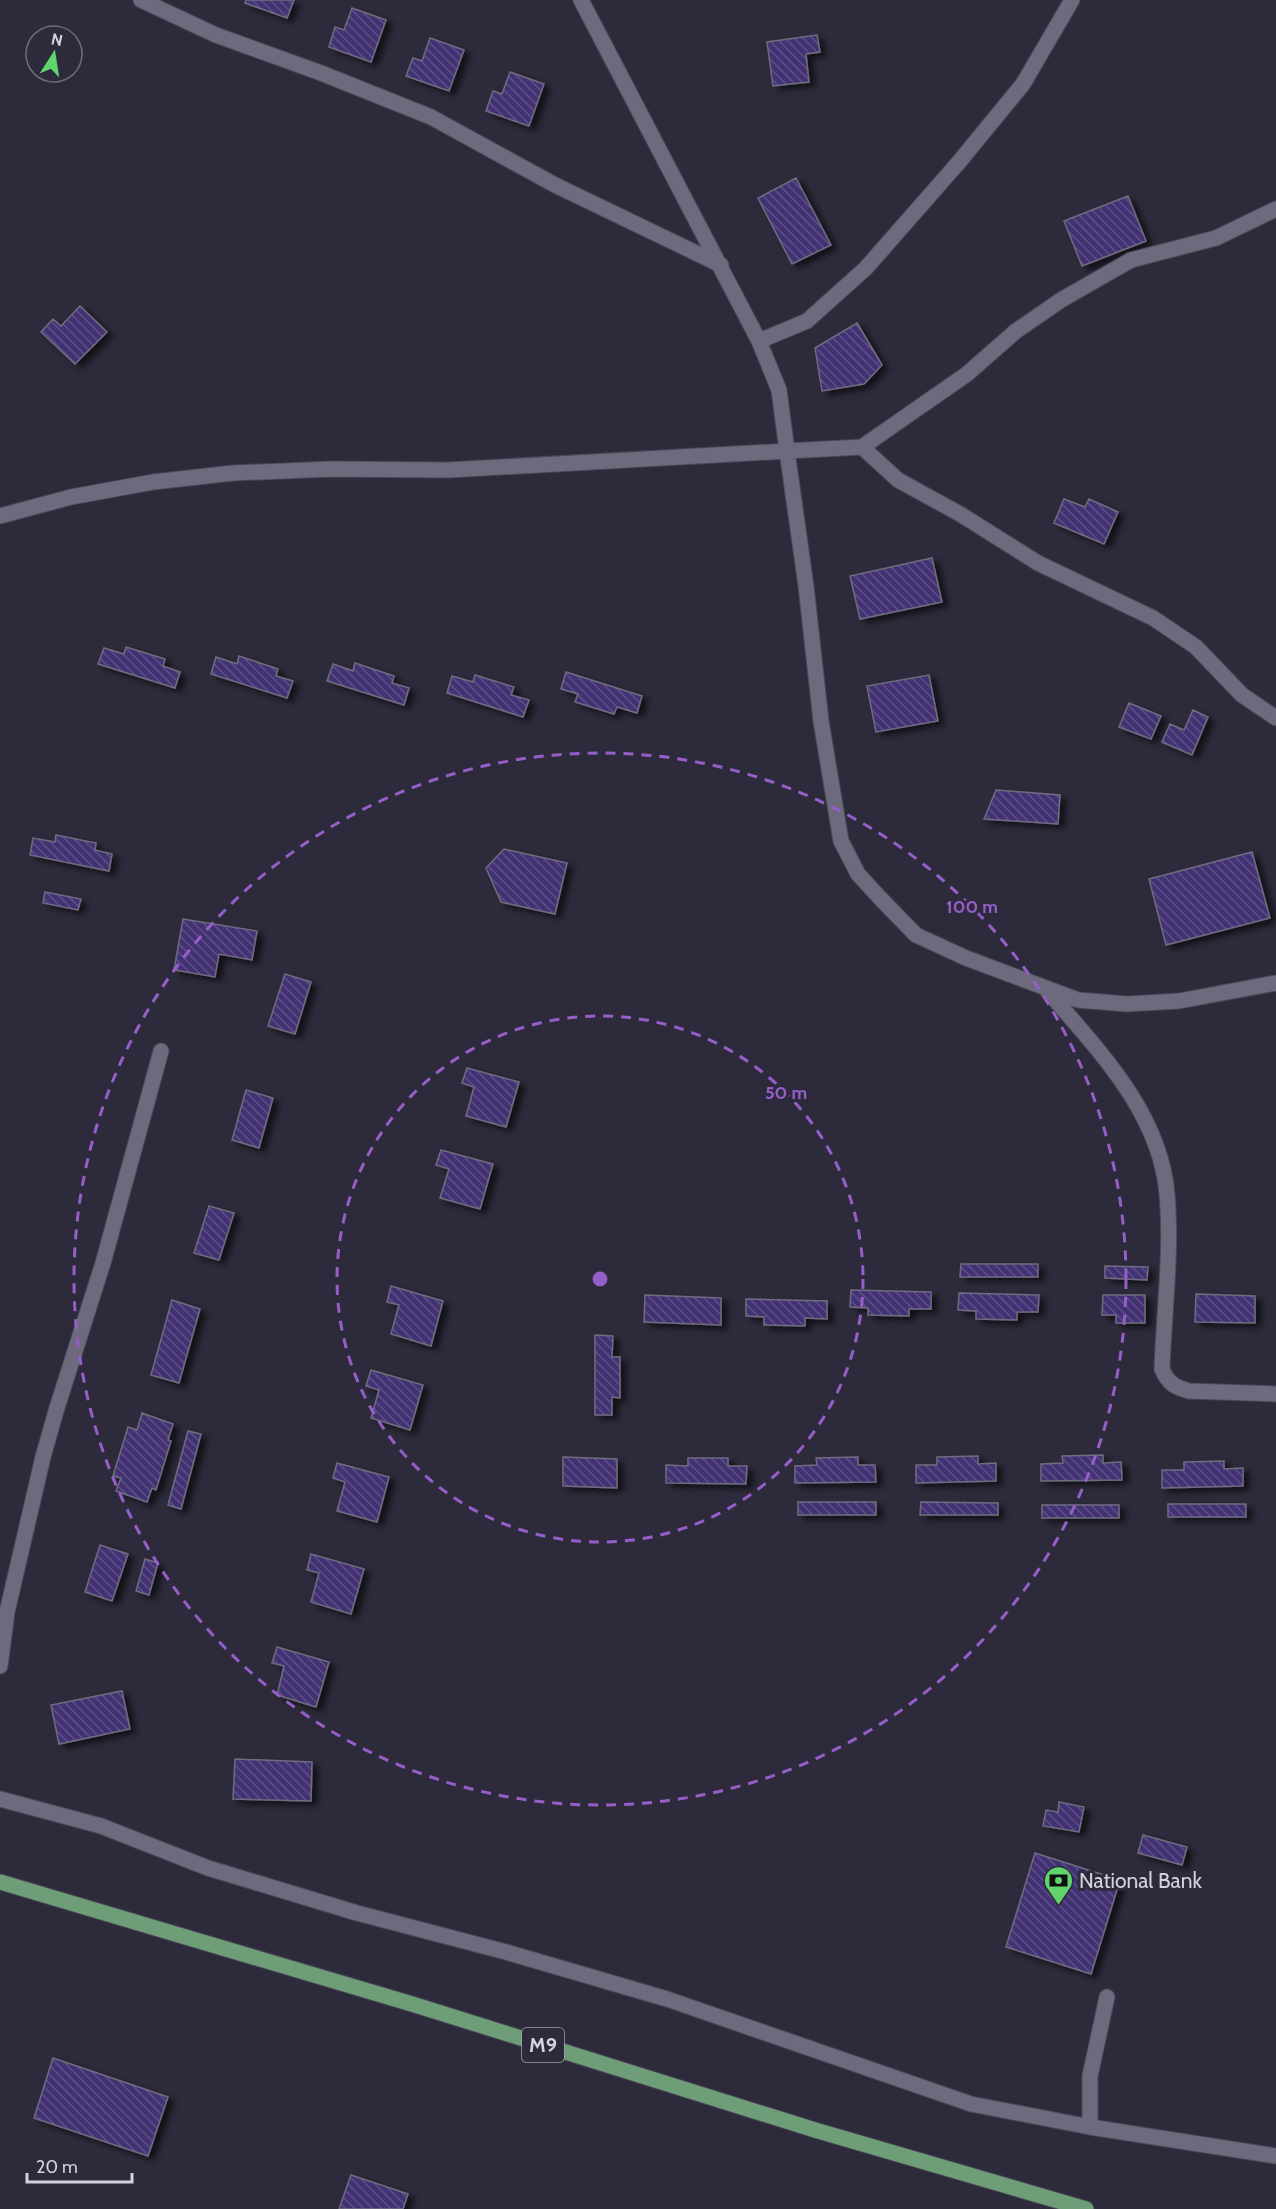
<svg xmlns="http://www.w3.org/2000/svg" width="1276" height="2209" font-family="Cabin,sans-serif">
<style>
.building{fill:url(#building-back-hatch);stroke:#6f6c7f;stroke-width:1.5;filter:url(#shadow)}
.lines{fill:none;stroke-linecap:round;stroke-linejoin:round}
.service-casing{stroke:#4b4856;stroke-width:17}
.minor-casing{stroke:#4b4856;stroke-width:17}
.primary-casing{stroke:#4b4856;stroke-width:17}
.service{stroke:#6d6a7d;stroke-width:15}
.minor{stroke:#6d6a7d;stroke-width:15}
.primary{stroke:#6d9e78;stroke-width:15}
.ring{fill:none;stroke:#965ec8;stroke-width:3;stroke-dasharray:10 8}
.labels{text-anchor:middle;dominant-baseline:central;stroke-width:6;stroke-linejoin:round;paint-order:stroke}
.shield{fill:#2d2b3b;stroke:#a2a0ac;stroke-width:1.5}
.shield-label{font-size:20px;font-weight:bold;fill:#d4d2dd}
.poi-label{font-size:21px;fill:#d4d2dd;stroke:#2d2b3b;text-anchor:start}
.centre{fill:#965ec8;stroke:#2d2b3b;stroke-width:3}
.ring-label{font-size:18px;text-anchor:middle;font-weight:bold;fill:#965ec8;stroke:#2d2b3b;stroke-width:6;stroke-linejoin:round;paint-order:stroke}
</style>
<defs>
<pattern id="building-back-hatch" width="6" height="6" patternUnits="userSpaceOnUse" patternTransform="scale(1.5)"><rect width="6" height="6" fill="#433373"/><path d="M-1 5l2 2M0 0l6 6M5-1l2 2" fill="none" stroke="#5d5086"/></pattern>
<filter id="shadow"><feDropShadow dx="6" dy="4" stdDeviation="3" flood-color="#0009"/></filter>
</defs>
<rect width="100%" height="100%" fill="#2d2b3b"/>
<path class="building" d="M246 0H294L287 18 245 3Z
M352 8 386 20 371 62 329 47 335 27 344 30Z
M817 35 820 52 806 54 809 82 773 86 767 42Z
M430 38 464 50 449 91 406 76 413 58 422 61Z
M510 72 544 84 529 126 486 111 493 91 502 94Z
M796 178 831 245 792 264 758 198Z
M1128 196 1146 241 1082 266 1064 221Z
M80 306 107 332 75 364 41 332 53 319 61 326Z
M857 323 882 365 864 384 822 391 815 348Z
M1064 499 1085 507 1089 499 1118 512 1104 544 1054 523Z
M932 558 942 602 860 619 850 576Z
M126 647 165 659 163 666 180 672 175 688 98 664 104 648 124 654Z
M239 656 278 669 276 676 293 681 287 698 211 674 216 657 237 664Z
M355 663 394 676 392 683 409 688 404 705 327 681 333 664 353 671Z
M566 672 642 696 637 713 617 707 614 714 575 702 578 694 561 689Z
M475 675 514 687 511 695 529 700 523 717 447 693 452 676 473 682Z
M929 675 938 721 876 732 867 686Z
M1129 703 1161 716 1151 739 1119 727Z
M1193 710 1208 717 1192 755 1162 742 1170 724 1184 730Z
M996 790 1060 795 1058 824 984 819Z
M56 835 96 843 95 850 112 854 109 871 30 855 33 838 55 842Z
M504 849 567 863 555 914 501 902 486 868Z
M1252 852 1270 918 1166 945 1149 879Z
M45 892 81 899 78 910 43 903Z
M183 919 257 931 252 960 219 954 215 977 174 970Z
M285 974 311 982 295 1034 268 1026Z
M467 1068 519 1082 506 1127 466 1116 474 1087 462 1083Z
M246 1090 273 1098 259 1148 232 1140Z
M441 1150 493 1164 480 1209 440 1198 449 1169 436 1165Z
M209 1206 234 1213 219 1260 194 1253Z
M961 1264H1038V1277H960Z
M1105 1266 1148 1267 1147 1280 1105 1278Z
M391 1286 443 1301 431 1346 391 1334 399 1305 387 1302Z
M851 1290 931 1292V1309H909V1316L868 1315V1308L850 1307Z
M959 1293 1039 1295 1038 1312H1017V1320L976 1319V1311L958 1310Z
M1196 1294 1255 1296V1323L1195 1322Z
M645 1295 721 1298V1325L644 1322Z
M1103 1295H1145V1323H1116V1315H1102Z
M746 1299 827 1301V1319L805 1318V1326L764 1325V1317L746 1316Z
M172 1300 200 1309 179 1383 151 1375Z
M595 1335 613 1336 612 1357H620V1398L612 1397V1415H595Z
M371 1370 423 1385 410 1430 371 1418 379 1390 366 1386Z
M142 1413 173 1424 168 1440 171 1441 156 1490 152 1488 147 1502 116 1491 121 1478 113 1476 128 1427 137 1430Z
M188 1431 201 1434 181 1509 168 1505Z
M1103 1455V1463L1121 1462 1122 1480 1041 1481V1464L1063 1463 1062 1456Z
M978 1456V1464L996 1463V1481L916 1483V1465H937V1457Z
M563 1457 617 1459V1488L563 1486Z
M858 1457V1465H875L876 1482 795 1483V1466L817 1465 816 1458Z
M688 1458H728V1466H747L746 1484 666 1483V1465L688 1466Z
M1224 1461V1469L1243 1468V1486L1162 1488V1470H1184V1462Z
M337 1463 389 1477 377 1522 337 1511 345 1482 333 1478Z
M798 1502H876V1515H798Z
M921 1502 998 1503V1515H920Z
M1168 1504H1246V1517H1168Z
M1042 1505H1119V1518H1042Z
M100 1545 128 1554 112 1601 85 1592Z
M311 1554 364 1569 351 1614 311 1602 319 1573 307 1570Z
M145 1559 158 1563 149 1595 136 1591Z
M277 1647 329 1662 316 1707 277 1695 284 1666 272 1663Z
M122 1691 130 1729 59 1744 51 1705Z
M235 1759 312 1762 311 1801 233 1799Z
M1059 1802 1084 1807 1079 1832 1043 1826 1046 1810 1058 1812Z
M1143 1835 1187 1847 1182 1865 1138 1853Z
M1035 1853 1120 1880 1091 1974 1006 1947Z
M53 2058 168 2097 148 2156 34 2118Z
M351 2175 408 2194 403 2209H339Z"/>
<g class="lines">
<defs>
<path id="service" d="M0 1799 101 1826 208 1868 357 1913 506 1952 667 1999 971 2104 1090 2127 1276 2156
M1090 2127V2076L1107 1997"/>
<path id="minor" d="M141 0 216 35 321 73 431 117 555 185 721 265
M1276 209 1216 238 1131 260 1061 300 1016 331 967 374 862 447 787 451 806 586 821 721 841 841 858 874 880 898 916 935 966 958 1078 1000 1127 1004 1179 1001 1276 983
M759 341 807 321 866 268 959 162 1023 84 1072 0
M862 447 898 480 960 514 1038 563 1153 618 1196 647 1242 695 1276 718
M0 516 71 497 153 482 233 473 331 469 448 470 787 451 779 390 759 341 581 0
M1045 988C1096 1048 1160 1111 1167 1194 1172 1252 1164 1311 1162 1369 1168 1383 1174 1387 1189 1391L1276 1394
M0 1666 7 1612 43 1457 56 1411 103 1263 161 1051"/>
<path id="primary" d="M0 1882 412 2004 815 2130 1086 2209"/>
</defs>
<use href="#service" class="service-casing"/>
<use href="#minor" class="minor-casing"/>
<use href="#primary" class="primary-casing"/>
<use href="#service" class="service"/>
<use href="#minor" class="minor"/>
<use href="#primary" class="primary"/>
</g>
<g class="ring">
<circle cx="600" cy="1279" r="263"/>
<circle cx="600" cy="1279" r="526"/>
</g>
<defs>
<symbol id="bank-pin" viewBox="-11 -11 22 30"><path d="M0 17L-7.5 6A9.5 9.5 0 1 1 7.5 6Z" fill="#5fd56b" stroke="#2d2b3b"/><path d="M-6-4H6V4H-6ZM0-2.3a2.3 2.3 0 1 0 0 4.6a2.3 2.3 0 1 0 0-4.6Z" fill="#111"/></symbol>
</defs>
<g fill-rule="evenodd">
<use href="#bank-pin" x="1042" y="1864" width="33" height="45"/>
</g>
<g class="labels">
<rect class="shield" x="522" y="2028" width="42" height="34" rx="4.5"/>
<g class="shield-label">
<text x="543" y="2045">M9</text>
</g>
<g class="poi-label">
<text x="1079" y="1880">National Bank</text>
</g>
</g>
<circle cx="600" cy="1279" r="9" class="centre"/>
<g class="ring-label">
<text x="972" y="913">100 m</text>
<text x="786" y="1099">50 m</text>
</g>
<g transform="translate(54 54) rotate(12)"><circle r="28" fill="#2d2b3b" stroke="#706e7c" stroke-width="1.5"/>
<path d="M0-4.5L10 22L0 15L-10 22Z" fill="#5fd56b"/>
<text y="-9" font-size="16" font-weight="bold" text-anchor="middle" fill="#d4d2dd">N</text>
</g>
<path d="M27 2173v9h105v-9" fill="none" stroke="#d4d2dd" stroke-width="3"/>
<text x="36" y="2173" font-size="18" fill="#d4d2dd" stroke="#2d2b3b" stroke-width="4.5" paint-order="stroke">20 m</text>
</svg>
